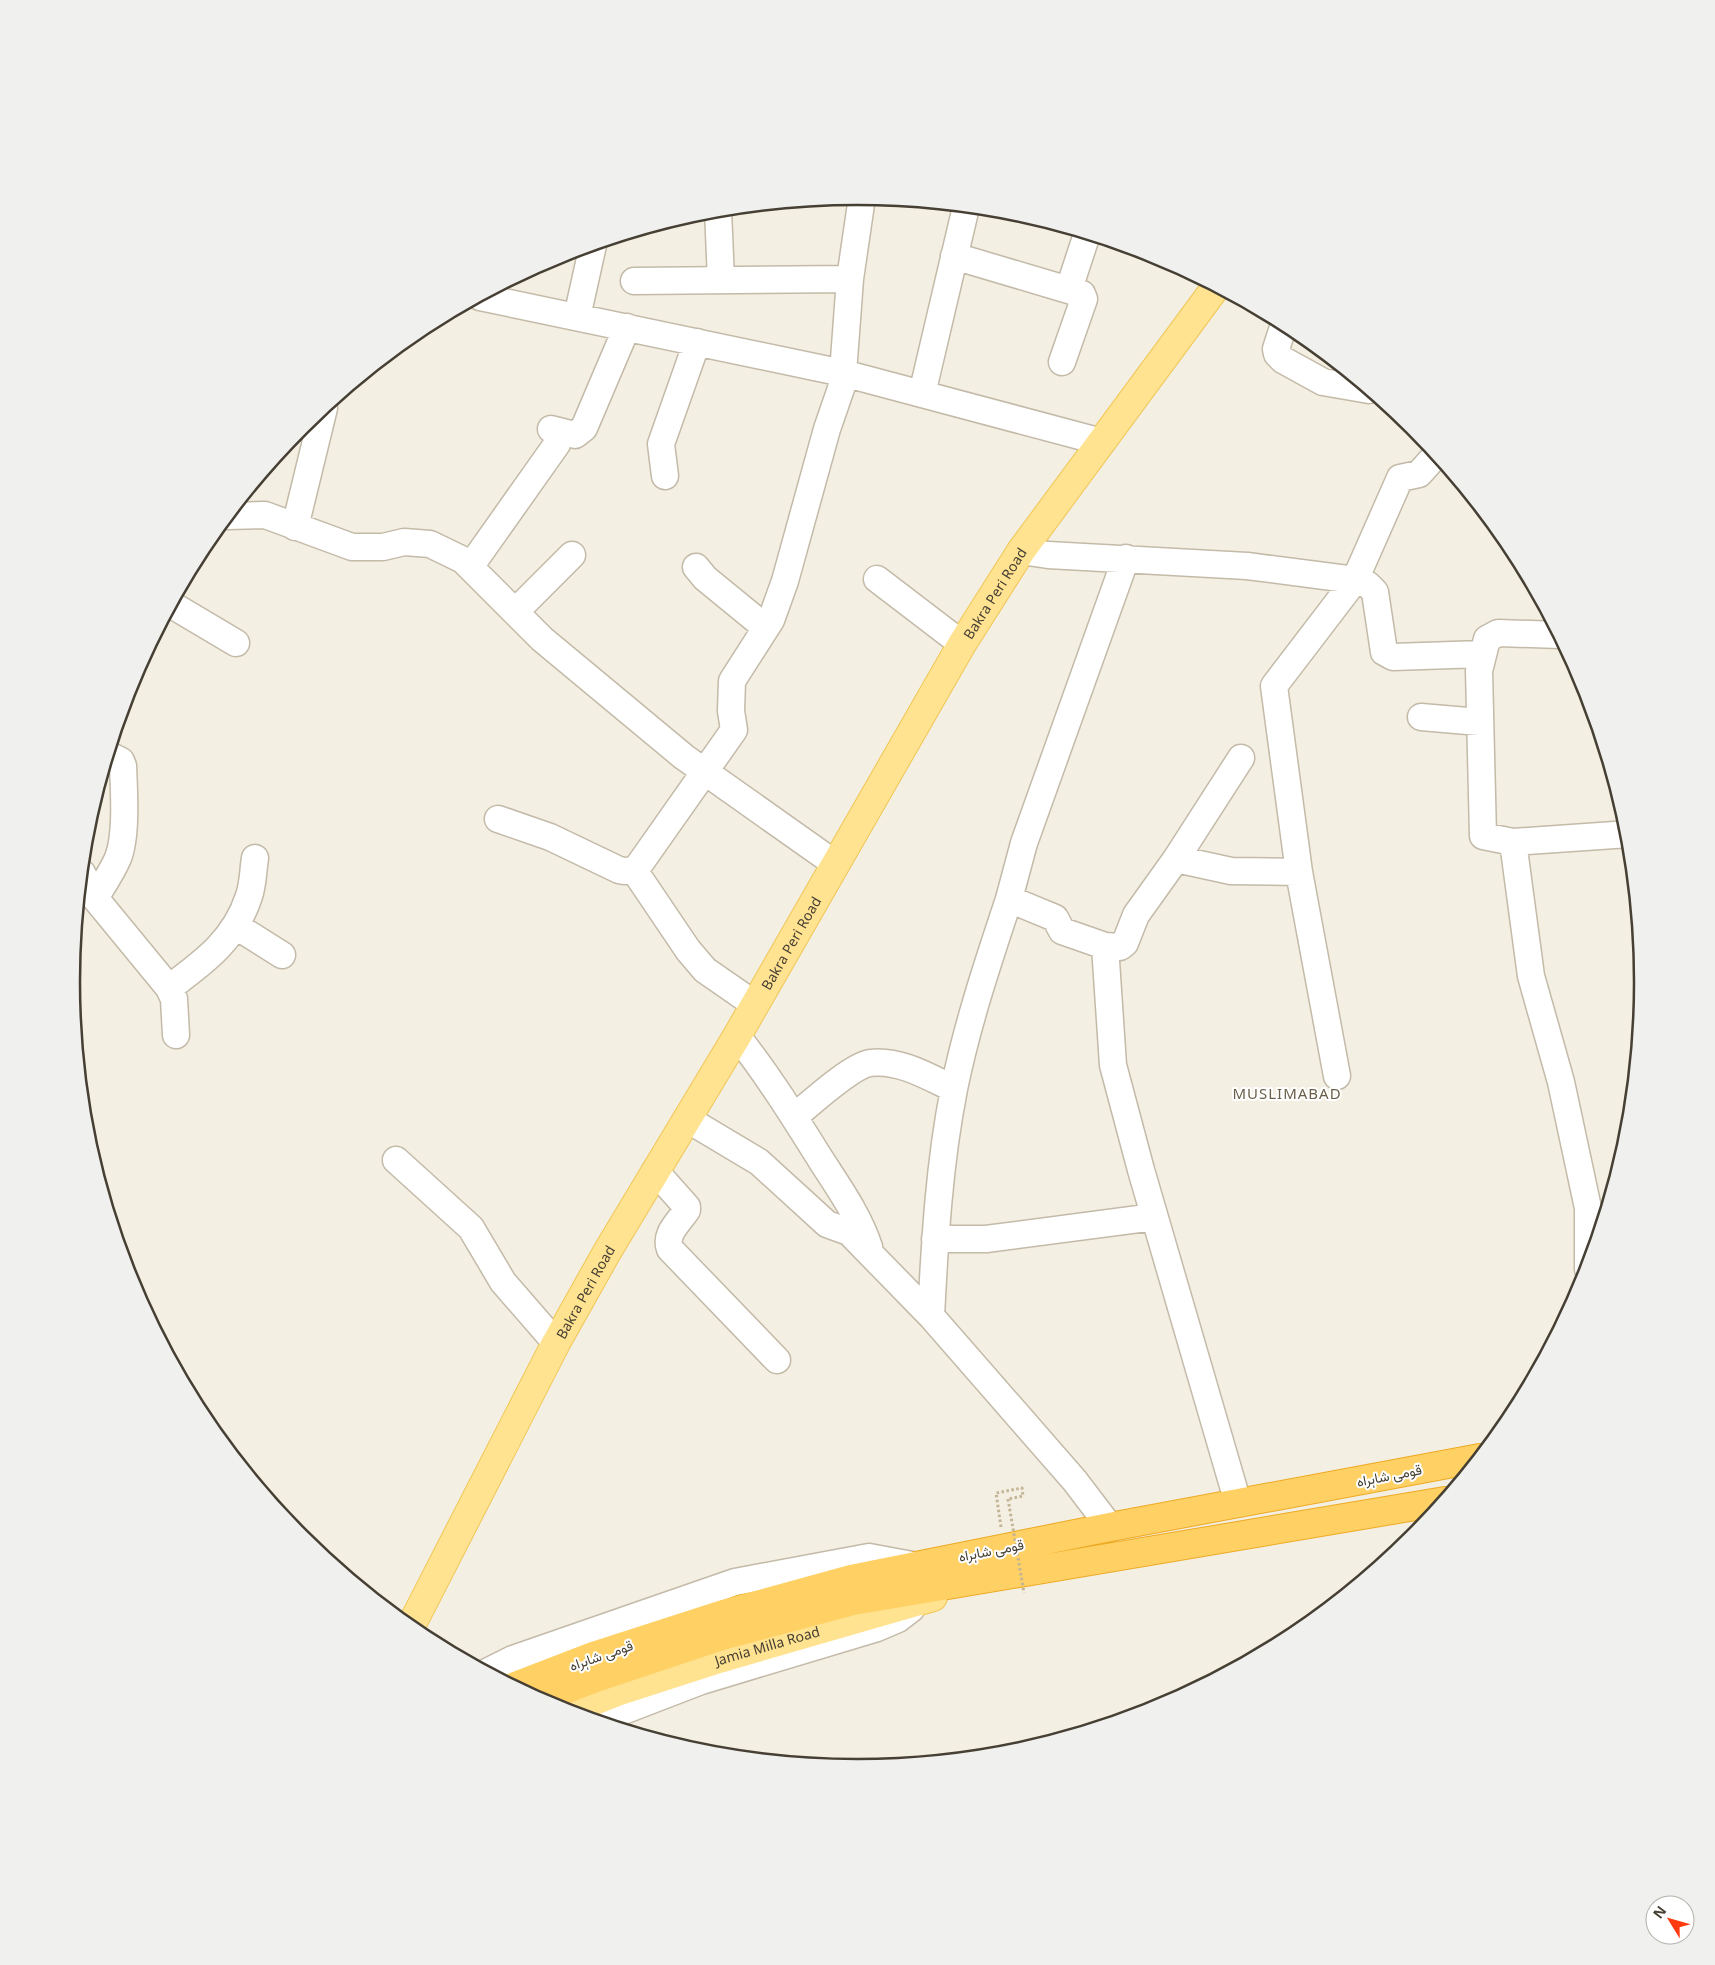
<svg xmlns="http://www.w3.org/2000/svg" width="1715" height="1965" font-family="'Noto Sans',Vazirmatn,sans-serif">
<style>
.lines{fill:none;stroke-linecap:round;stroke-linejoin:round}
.minor-casing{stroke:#c3baa8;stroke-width:29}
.major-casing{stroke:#f0c655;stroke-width:30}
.highway-casing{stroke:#edaa24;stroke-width:30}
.path{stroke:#c3b495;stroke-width:3;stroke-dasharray:2.5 2.5;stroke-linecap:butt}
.minor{stroke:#fff;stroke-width:26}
.major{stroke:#ffe391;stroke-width:28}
.highway{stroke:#ffd063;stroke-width:28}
.path-bridge{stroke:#c3b495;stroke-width:3;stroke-dasharray:2.5 2.5;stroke-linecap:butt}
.labels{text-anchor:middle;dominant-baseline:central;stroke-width:4;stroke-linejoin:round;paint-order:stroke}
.street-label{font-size:14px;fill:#463f33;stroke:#fff}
.neighbourhood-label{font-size:15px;letter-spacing:1px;fill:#6a5e49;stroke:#fff}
.rim{fill:none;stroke:#463f33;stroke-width:2.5}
</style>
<rect width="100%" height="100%" fill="#f4efe3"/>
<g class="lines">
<defs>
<path id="minor" d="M718 210 721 280
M954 256 1082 294 1084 299 1062 362
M634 281 850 279
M1069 289 1087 234
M480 297 843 373 1102 442
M577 317 593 245
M1284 324 1276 349 1277 354 1283 360 1323 382 1369 390
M843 373 850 279 862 197
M922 394 966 207
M551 429 575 435 584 428 627 327
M665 476 661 444 697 342
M228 516 265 515 352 547H383L404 542 430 544 463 560 542 639 684 757 834 863
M295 527 324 408
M1021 551 1048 555 1247 566 1355 580 1368 585 1375 592 1384 652 1393 657 1482 654
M470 567 557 444
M696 567 705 578 766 628
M877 579 962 644
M172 605 236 643
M515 612 572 555
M1559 635 1498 633 1487 639 1479 671 1483 836 1513 842 1629 834
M1421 717 1479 722
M498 819 550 837 619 870C628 872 633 871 639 865L734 730 731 711 732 681 771 620 785 581 827 429 846 374
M1513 842 1531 976 1561 1082 1588 1208V1269
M1176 859 1231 871 1299 872
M634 870 688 950 705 970 754 1004
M82 873 95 898 169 988 174 999 176 1035
M95 898C103 885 112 872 118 858 127 835 124 791 123 766L121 761 109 755
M1009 899 1024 843 1126 558
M236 926 282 955
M1105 946 1120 947 1125 943 1136 915 1176 859 1241 758
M169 988C204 962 235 940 249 896 253 885 253 871 255 858
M737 1036C768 1075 794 1117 821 1160 839 1188 859 1216 869 1247
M1337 1076 1299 872 1274 686 1355 580 1400 478 1419 474 1436 455
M794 1117C810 1104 851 1066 870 1063 899 1059 929 1077 954 1089
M687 1119 759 1162 827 1224 849 1232 931 1316
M396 1160 471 1228 503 1282 556 1343
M655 1171 687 1207V1210C679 1222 664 1234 670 1249L777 1360
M935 1239H986L1154 1217
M1110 1527 1075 1481 931 1316C935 1239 939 1165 954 1089 967 1025 988 962 1009 899L1055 918 1062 931 1105 946 1113 1065 1141 1170 1238 1503
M487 1672 513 1659 735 1582 869 1557 912 1565
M597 1721 701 1681 877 1628 898 1619 911 1609"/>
<g id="major">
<path id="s1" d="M410 1628 556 1343 607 1252 737 1036 962 644 1021 551 1216 287"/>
<path id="s2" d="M567 1712 617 1692 719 1659 933 1597"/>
</g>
<path id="highway" d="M515 1686 593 1656 720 1615 851 1579 1110 1527 1480 1458
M539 1700 596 1678 722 1636 853 1601 1445 1501"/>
</defs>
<use href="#minor" class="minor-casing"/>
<use href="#major" class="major-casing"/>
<use href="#highway" class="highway-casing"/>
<path class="path" d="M1001 1527 996 1493 1022 1488 1023 1496 1008 1499"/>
<use href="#minor" class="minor"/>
<use href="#major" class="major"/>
<use href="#highway" class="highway"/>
<path class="path-bridge" d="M1008 1499 1024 1593"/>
</g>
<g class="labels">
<g class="street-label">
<text stroke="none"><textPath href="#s1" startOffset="1189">Bakra Peri Road</textPath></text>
<text stroke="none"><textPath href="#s1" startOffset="784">Bakra Peri Road</textPath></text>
<text stroke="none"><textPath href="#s1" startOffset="379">Bakra Peri Road</textPath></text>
<text transform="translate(1389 1475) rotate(-11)">قومی شاہراہ</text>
<text transform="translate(991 1550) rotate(-11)">قومی شاہراہ</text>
<text stroke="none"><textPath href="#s2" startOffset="211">Jamia Milla Road</textPath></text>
<text transform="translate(601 1655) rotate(-19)">قومی شاہراہ</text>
</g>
<g class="neighbourhood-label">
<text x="1287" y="1093">MUSLIMABAD</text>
</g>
</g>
<path d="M0 0H1715V1965H0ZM80 982a777 777 0 1 1 1554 0a777 777 0 1 1-1554 0Z" fill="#f0f0ef" fill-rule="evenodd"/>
<path class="rim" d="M80 982a777 777 0 1 1 1554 0a777 777 0 1 1-1554 0Z"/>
<g transform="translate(1670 1920) rotate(307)"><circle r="24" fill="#ffffff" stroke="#b5b2ad"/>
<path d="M0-4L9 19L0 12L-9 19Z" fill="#ff3b0f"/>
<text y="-8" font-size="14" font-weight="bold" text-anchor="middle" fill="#463f33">N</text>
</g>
</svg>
